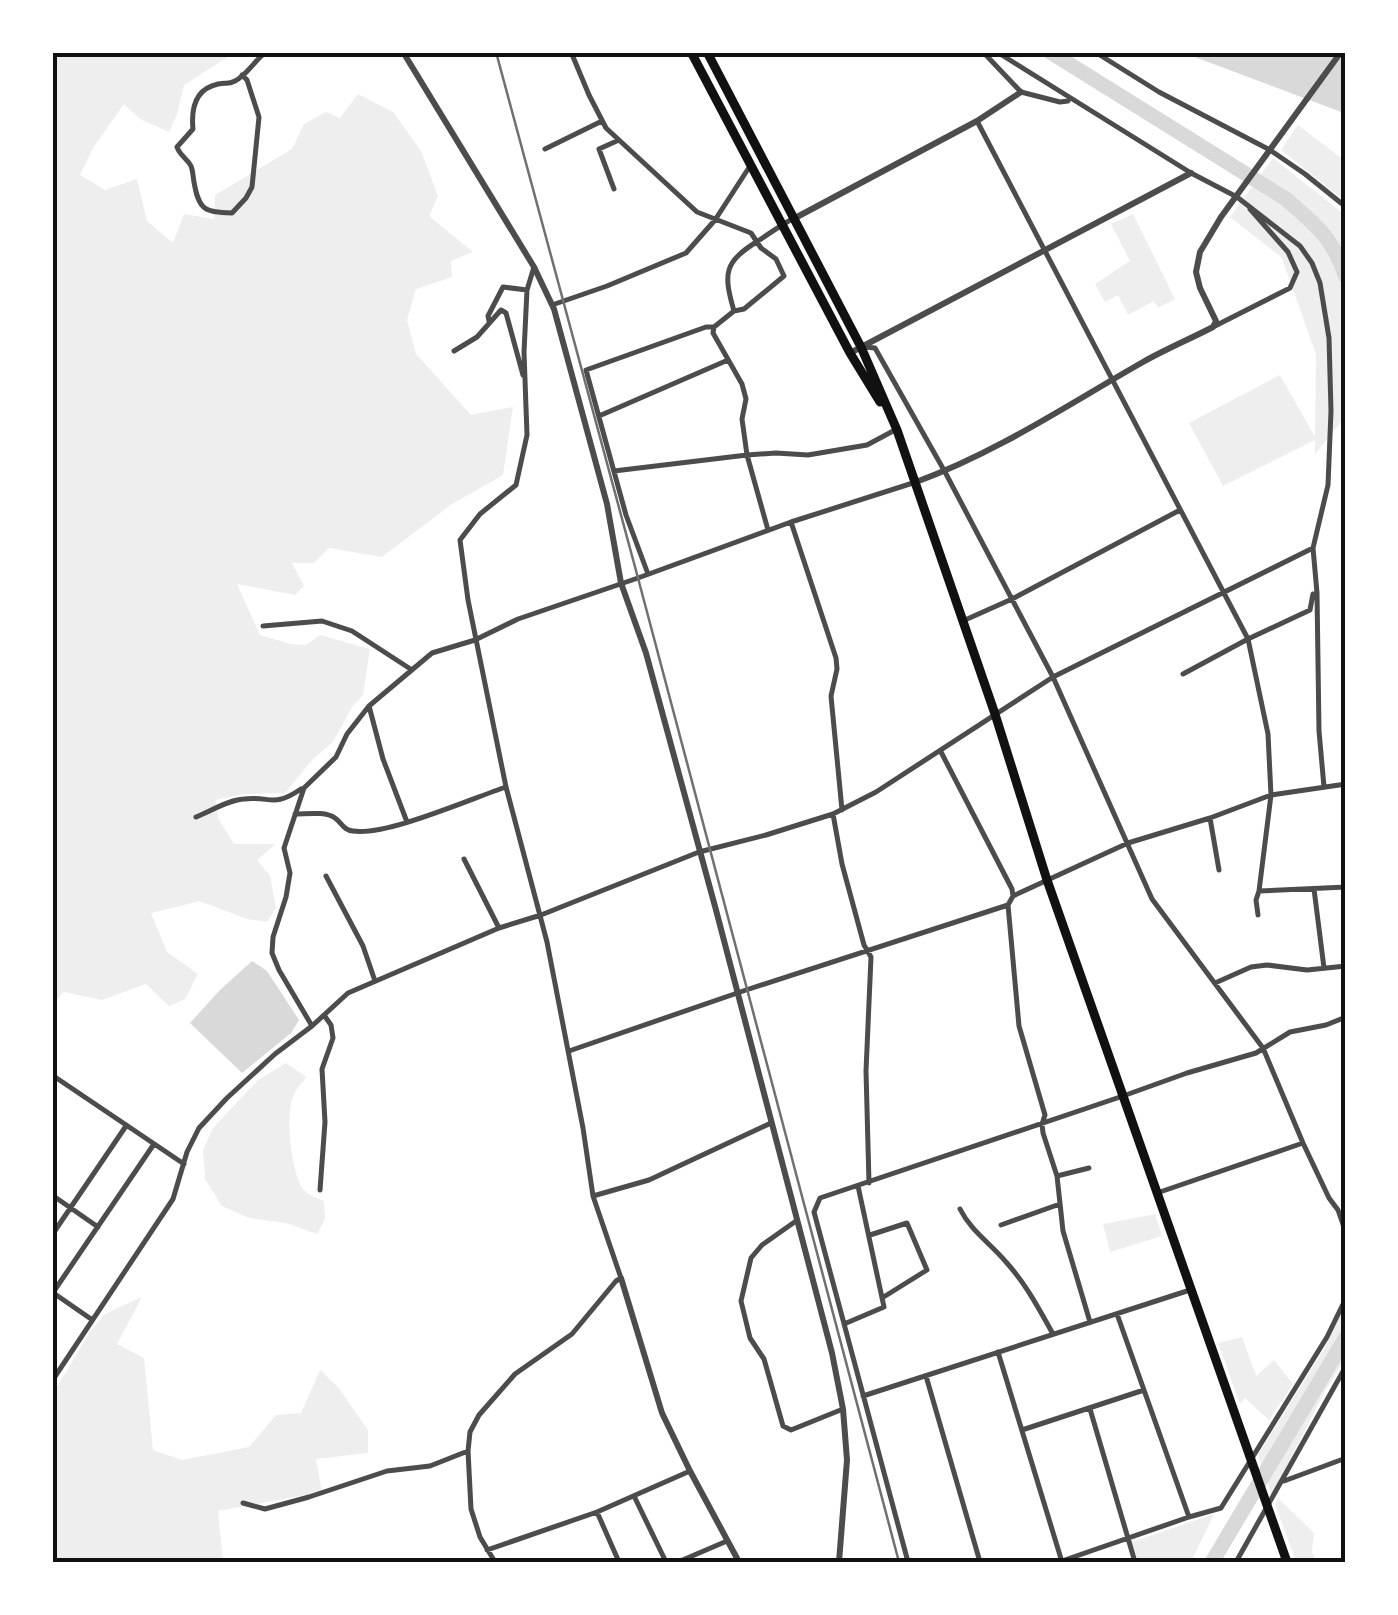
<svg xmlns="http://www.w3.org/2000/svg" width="1398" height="1615" font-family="'Roboto Serif',serif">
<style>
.green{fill:#eee}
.water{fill:#d9d9d9}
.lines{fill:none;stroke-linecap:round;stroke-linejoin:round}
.river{stroke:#d9d9d9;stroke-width:15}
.minor{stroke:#4c4c4c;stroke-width:5}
.tertiary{stroke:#4c4c4c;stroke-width:6}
.trunk{stroke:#111;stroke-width:9}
.rail{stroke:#707070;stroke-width:2.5}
.neatline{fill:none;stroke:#111;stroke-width:4}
</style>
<rect width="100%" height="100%" fill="#fff"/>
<path class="green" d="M53 53H234L184 85 177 114 169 132 140 119 124 104 93 148 80 175 105 190 137 179 147 221 173 243 184 214 214 219 215 195 292 149 304 124 326 112 340 118 358 94 393 112 421 151 438 196 429 216 473 252 451 261 452 277 416 289 407 320 416 354 471 415 513 407 503 475 452 504 382 557 329 548 314 563H292L304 586 295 595 237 584 260 635 291 644 306 645 320 635 370 649 363 695 352 707 333 742 312 760 285 793 244 794 216 800 218 818 234 844H276L257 860 270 876 276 908 267 922 247 919 200 901 151 913 167 952 198 974 185 999 169 1006 146 984 102 1000 64 992 53 1003Z
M1298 125 1345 161V201L1281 150Z
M1273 158 1345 215V424L1344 419 1315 454V440L1223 486 1189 423 1280 375 1315 437 1316 355 1282 258 1230 217Z
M1133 214 1175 299 1158 308 1154 301 1128 315 1118 295 1105 302 1095 284 1130 261 1111 224Z
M286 1063 306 1077C302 1083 295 1090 293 1097 285 1115 291 1175 304 1190 309 1196 317 1198 324 1201L325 1219 317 1234 286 1223 249 1218 222 1206 205 1179 203 1150 213 1128 258 1080Z
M1155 1214 1162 1236 1110 1252 1103 1224Z
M142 1297 117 1344 144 1358 153 1450 182 1460 249 1447 276 1415 301 1413 320 1370 338 1387 368 1430V1453L316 1459 322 1492 218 1511 223 1562H53V1394L89 1333 105 1314Z
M1345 1306V1359L1326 1389 1272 1495 1258 1455 1324 1349Z
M1242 1337 1256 1376 1274 1360 1293 1384 1269 1420 1245 1398 1240 1404 1218 1343Z
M1278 1498 1314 1533 1312 1551 1316 1562H1296L1275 1504Z
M1214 1514 1191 1562H1138L1132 1542Z"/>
<path class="water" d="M1184 53H1345V114L1341 112Z
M252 961 267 971 299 1020 291 1033 242 1073 190 1023 220 990Z"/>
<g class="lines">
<path class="river" d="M1050 52 1286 199C1317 226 1332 237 1346 277
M1212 1562 1346 1337"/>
<path class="minor" d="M571 52 589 95 606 128 697 212 751 233 761 248 776 259 784 276 744 309 734 311
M983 52 1021 92 1060 102 1068 101
M997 52 1191 173 1237 197 1300 246 1312 263 1320 283 1329 338 1331 411 1328 485 1313 548 1317 593 1319 731 1324 787
M1095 52 1159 92 1270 150 1305 174 1346 207
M242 75 247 80 259 117 252 187 246 198 232 213C205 212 199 211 194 182 193 177 193 171 191 166 187 158 180 156 177 147L193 129C191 109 195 89 218 84 227 82 227 85 235 81 247 75 255 60 266 52
M977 121 1248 639 1268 734 1271 795 1259 891 1256 900 1258 915
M545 149 602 121
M614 189 599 149 619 140
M552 305 607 286 686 253 715 220 750 166
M489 321 488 316 503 287 527 290
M1213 327 1290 288 1297 272 1288 252 1250 209
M864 347 875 348 945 472 1053 677 1152 899 1263 1048 1303 1143 1329 1198 1338 1210 1346 1233
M454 351 477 337 501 310 506 313 523 375
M599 416 728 360
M614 471 747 455 776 453 808 455 867 445 895 430
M791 522 836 658 837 669 831 696 842 810
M768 530 747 455 742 419 746 399 742 384 713 333 714 327 734 311C723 273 724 262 758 241 770 233 781 225 794 218
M648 574 626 515 586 370 706 327H714
M965 620 1012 599 1180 510
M263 626 322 621 352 631 412 670
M1183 674 1248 639 1310 610 1313 594 1317 593
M369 706 383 759 407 822
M941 752 1012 889 1013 896
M295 814C307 814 325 811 335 818 342 823 343 830 353 831 387 836 470 799 506 787
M833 814 842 864 864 945 871 957 866 1071 869 1183
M196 817C211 811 228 800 244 799 272 796 273 808 301 789
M1210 818 1219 870
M464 859 499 928
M326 876 363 946 375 981
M1314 889 1324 968
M1259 891 1346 887
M1008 905 1019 1026 1045 1115 1042 1124 1043 1133 1057 1176 1063 1231 1090 1322
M1215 983 1251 967 1267 965 1307 970 1346 966
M312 1026 279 970 272 953 273 937 286 897 290 873 284 848 304 788 336 757 347 734 369 706 432 653 475 640 518 619 638 578 791 522 916 482
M569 1051 746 990 1008 905 1013 896 1128 843 1210 818 1271 795 1346 784
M52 1075 184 1164
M1057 1176 1089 1168
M320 1190 325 1122 322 1069 333 1038 331 1025 324 1015
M1157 1193 1303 1143
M52 1195 98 1227
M593 1196 649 1180 771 1123
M960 1209C971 1231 990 1243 1006 1262 1026 1284 1039 1309 1053 1334
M796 1221 762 1245 751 1258 741 1301 750 1338 764 1359 783 1426 791 1430 843 1409
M1001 1225 1060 1204
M52 1235 126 1126
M870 1235 907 1223 927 1270 882 1298
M52 1292 91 1319
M52 1294 154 1144
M1117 1314 1189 1517
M844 1324 884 1307 858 1186
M998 1352 1062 1562
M926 1376 980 1562
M52 1381 173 1199 187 1152 199 1128 227 1098 275 1054 312 1026 348 993 499 928 541 915 699 852 766 835 833 814 876 792 1053 677 1313 548
M863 1396 1190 1290
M1090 1409 1135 1562
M1022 1430 1144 1390
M1284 1481 1346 1458
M634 1496 666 1562
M243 1503 265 1509 309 1497 387 1471 430 1466 468 1451
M597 1512 619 1562
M487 1550 597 1512 690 1471
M495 1562 480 1537 471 1509 468 1451 470 1432 479 1415 515 1374 572 1334 616 1281 621 1278 593 1196 583 1128 547 942 506 787 468 600 460 540 480 514 516 485 527 435 524 352 527 290 534 267
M678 1562 727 1541
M908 1562 814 1212 820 1198 1123 1096 1187 1073 1256 1053 1290 1032 1326 1025 1346 1017
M1059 1562 1189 1517 1221 1508 1327 1337 1346 1298
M1236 1562 1346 1366"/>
<path class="tertiary" d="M403 52 534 267 554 309 607 504 621 583 646 653 716 910 832 1353 843 1409 847 1460 839 1562
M795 218 977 121 1021 92
M850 353 1191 173
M916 482C996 453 1069 404 1143 362 1166 349 1190 339 1213 327L1216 321 1200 288 1196 272 1200 252 1221 217 1341 52
M621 1278 662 1413 690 1471 739 1562"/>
<path class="trunk" d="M691 52 850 353 880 402
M707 52 861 347 897 430 995 714 1047 880 1287 1562"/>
<path class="rail" d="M496 52 638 578 899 1562"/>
</g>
<rect width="1398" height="1615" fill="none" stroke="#ffffff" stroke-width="110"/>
<rect x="55" y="55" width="1288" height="1505" class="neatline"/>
</svg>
